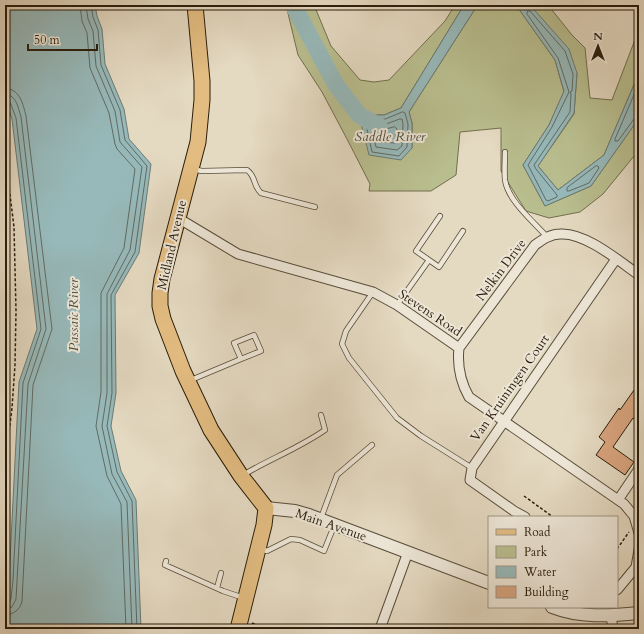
<svg xmlns="http://www.w3.org/2000/svg" width="644" height="634" font-family="Cardo,serif">
<style>
.green{fill:#b9be8f;stroke:#726e4e}
.water{fill:#97b9ba;stroke:#6b7b74}
.lines{fill:none;stroke-linecap:round;stroke-linejoin:round}
.shore{stroke:#606b63;stroke-width:1}
.river{stroke:#97b9ba;stroke-width:17}
.building{fill:#d8a47e;stroke:#2a1d0c}
.service-casing{stroke:#584c39;stroke-width:6}
.minor-casing{stroke:#584c39;stroke-width:11}
.tertiary-casing{stroke:#584c39;stroke-width:14}
.primary-casing{stroke:#2a1d0c;stroke-width:17}
.path{stroke:#2a1d0c;stroke-width:1.5;stroke-dasharray:3 2;stroke-linecap:butt}
.service{stroke:#ede6d7;stroke-width:4.5}
.minor{stroke:#ede6d7;stroke-width:9}
.tertiary{stroke:#ede6d7;stroke-width:12}
.primary{stroke:#e2bc80;stroke-width:15}
.labels{text-anchor:middle;dominant-baseline:central;stroke-width:4;stroke-linejoin:round;paint-order:stroke}
.street-label{font-size:13px;fill:#2a1d0c;stroke:#ede6d7}
.water-label{font-size:14px;font-style:italic;fill:#4b4c40;stroke:#ede6d7}
</style>
<rect width="100%" height="100%" fill="#e4d9c1"/>
<filter id="stains"><feTurbulence type="fractalNoise" baseFrequency=".005" numOctaves="4"/><feColorMatrix values="0 0 0 0 .2 0 0 0 0 .09 0 0 0 0 .02 0 0 0 .5 -.17"/></filter>
<radialGradient id="worn" r=".72"><stop offset=".6" stop-color="#630" stop-opacity="0"/><stop offset="1" stop-color="#630" stop-opacity=".3"/></radialGradient>
<path class="green" d="M286 5H314L331 46 360 80 374 82 389 80 445 21 455 5H464L401 108 384 115H359L412 148V123L409 112 475 9 480 5H516L555 60 564 92 549 125 523 165 545 206 591 186 639 118V150L603 194 580 212 549 218 526 211 501 171V128L460 132 456 175 431 191H369L370 184 347 139 322 92 298 55Z
M530 5H548L572 35 585 48 590 98 612 100 639 29V73L604 155 558 190 538 166 574 114 577 73Z"/>
<path class="water" d="M5 5H95L97 16 102 29 105 64 124 109 129 139 151 164 139 253 115 295 116 393 111 426 121 471 136 500 141 629H5L9 580 19 382 37 329 12 119 5 98Z
M464 5H480L475 9 409 112 412 123V148L401 160 369 155 359 115H384L401 108Z
M516 5H530L569 49 577 73 574 113 538 166 558 190 604 155 639 73V118L637 121 591 186 545 206 523 165 549 125 564 91 555 60Z"/>
<g class="lines">
<path class="shore" d="M80 5 82 21 87 33 90 68 109 113 115 144 117 149 135 169 124 248 101 293V392L96 426 107 476 121 504 126 629
M86 5 88 19 93 31 96 66 115 111 120 142 142 167 130 250 107 294V393L102 426 112 474 127 502 132 629
M91 5 93 17 98 30 101 65 120 110 125 140 147 166 135 252 111 295 112 393 107 426 117 472 132 501 137 629
M528 11H530L565 51 573 74 572 91 570 92 571 94 570 112 534 165 536 169 557 195V197L548 201 546 200 528 165 552 127 569 92 558 58 527 14Z
M639 83 615 139V141H618L634 119 639 117
M5 88C20 89 23 104 26 116L52 329 33 385 22 601C20 610 14 614 5 615
M5 94C17 95 18 108 21 117L46 329 28 384 16 599 12 607 5 609
M5 99 10 102 16 118 41 329 23 383 13 580 11 599 9 603H5
M403 112 405 113 408 124 407 147 399 156 372 152 365 120 385 119Z
M400 119H402L403 124 402 146 397 150 376 147 371 125 386 124Z
M395 127 397 129 395 143 381 142 379 131Z
M596 166H598L599 168 589 183 569 191H567V188Z"/>
<path class="river" d="M293 5 336 85 359 115 379 126"/>
</g>
<path class="building" d="M639 383V412L634 419 633 418 613 447 634 462 625 475 596 455 605 442 599 437 619 408 620 410Z"/>
<g class="lines">
<defs>
<path id="service" d="M505 152C505 161 504 171 505 180 508 201 534 222 547 237
M192 169 202 171 247 170C256 176 253 186 261 193L315 207
M429 260 416 251 440 216
M373 292 346 331 342 344 349 358 397 418 421 436 472 468
M397 305 429 260 439 267 463 231
M254 335 261 351 241 359 234 343Z
M191 380 241 359
M243 475C270 459 299 448 325 430L321 415
M321 518 337 475 372 445
M261 549 267 551 291 539 300 540 324 551 334 526
M166 561 165 565 223 591 244 598
M217 588 221 573"/>
<path id="minor" d="M178 218 238 254 373 292 397 305 459 348C457 366 460 381 469 397L624 504 634 516 639 533
M459 348 535 245C542 240 550 234 560 234 585 232 619 261 639 275
M618 500 639 469
M525 517 514 511 470 480 472 468 616 259
M639 550 636 567 639 576
M617 590 636 567
M611 615 613 629
M380 629 408 552"/>
<path id="tertiary" d="M266 508 295 511 309 515 489 583
M552 607C580 618 609 616 639 613"/>
<path id="primary" d="M195 5 202 81V100L198 142 162 279 160 293V306L163 319 183 371 211 430 241 476 266 508 264 525 238 629"/>
</defs>
<use href="#service" class="service-casing"/>
<use href="#minor" class="minor-casing"/>
<use href="#tertiary" class="tertiary-casing"/>
<use href="#primary" class="primary-casing"/>
<path class="path" d="M5 170 7 171 14 227 16 311 15 365 12 408 6 457 5 483
M524 496 553 517
M617 549 629 532
M252 623 267 629"/>
<use href="#service" class="service"/>
<use href="#minor" class="minor"/>
<use href="#tertiary" class="tertiary"/>
<use href="#primary" class="primary"/>
</g>
<g class="labels">
<g class="street-label">
<text transform="translate(172 245) rotate(-77)">Midland Avenue</text>
<text transform="translate(501 270) rotate(-53)">Nelkin Drive</text>
<text transform="translate(430 313) rotate(34)">Stevens Road</text>
<text transform="translate(510 388) rotate(-55)">Van Kruiningen Court</text>
<text transform="translate(331 525) rotate(19)">Main Avenue</text>
</g>
<g class="water-label">
<text x="390" y="136">Saddle River</text>
<text transform="translate(73 315) rotate(-90)">Passaic River</text>
</g>
</g>
<rect width="644" height="634" fill="none" stroke="#e4d9c1" stroke-width="20"/>
<rect x="6" y="6" width="632" height="622" fill="none" stroke="#2a1d0c" stroke-width="2"/>
<rect x="10" y="10" width="624" height="614" fill="none" stroke="#2a1d0c"/>
<rect x="488" y="516" width="130" height="92" fill="#ede6d7" stroke="#9f9686"/>
<rect x="496" y="529" width="20" height="6" fill="#e2bc80" stroke="#9f9686"/>
<text x="524" y="536" font-size="12" fill="#2a1d0c">Road</text>
<rect x="496" y="546" width="20" height="12" fill="#b9be8f" stroke="#9f9686"/>
<text x="524" y="556" font-size="12" fill="#2a1d0c">Park</text>
<rect x="496" y="566" width="20" height="12" fill="#97b9ba" stroke="#9f9686"/>
<text x="524" y="576" font-size="12" fill="#2a1d0c">Water</text>
<rect x="496" y="586" width="20" height="12" fill="#d8a47e" stroke="#9f9686"/>
<text x="524" y="596" font-size="12" fill="#2a1d0c">Building</text>
<g transform="translate(598 46)" stroke="#ede6d7" stroke-width="3" paint-order="stroke">
<path d="M0-3L7 15L0 10L-7 15Z" fill="#2a1d0c"/>
<text y="-6" font-size="11" font-weight="bold" text-anchor="middle" fill="#2a1d0c">N</text>
</g>
<path d="M28 44v6h69v-6" fill="none" stroke="#2a1d0c" stroke-width="2"/>
<text x="34" y="44" font-size="12" fill="#2a1d0c" stroke="#ede6d7" stroke-width="3" paint-order="stroke">50 m</text>
<rect width="100%" height="100%" filter="url(#stains)"/>
<rect width="100%" height="100%" fill="url(#worn)"/>
</svg>
